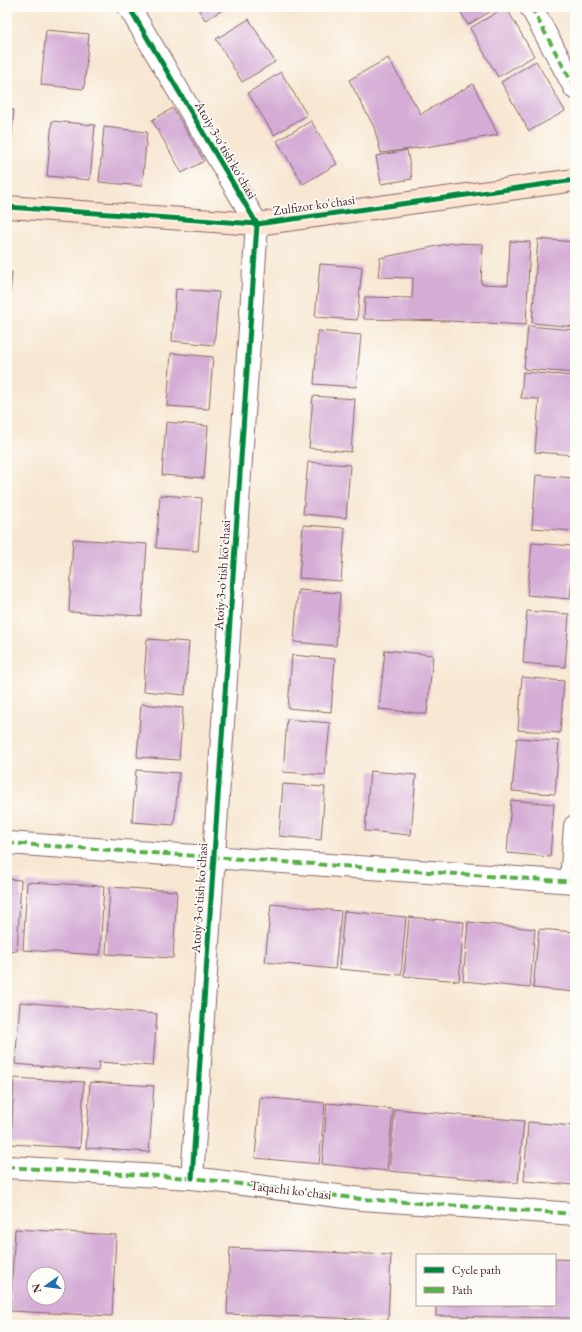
<svg xmlns="http://www.w3.org/2000/svg" width="582" height="1332" font-family="'EB Garamond',serif">
<style>
.building{fill:#d4acd6;fill-rule:evenodd}
.lines{fill:none;stroke-linecap:round;stroke-linejoin:round}
.street-casing{stroke:#876565;stroke-width:24}
.secondary-casing{stroke:#876565;stroke-width:24}
.street{stroke:#fff;stroke-width:22}
.secondary{stroke:#fde4d1;stroke-width:22}
.quiet{stroke:#57b146;stroke-width:4;stroke-dasharray:8 4;stroke-linecap:butt}
.cycleway-casing{stroke:#fdfcf7;stroke-width:8}
.cycleway{stroke:#00873e;stroke-width:5}
.labels{text-anchor:middle;dominant-baseline:central;stroke-width:3.5;stroke-linejoin:round;paint-order:stroke}
.street-label{font-size:13px;fill:#4a1f2b;stroke:#fdfcf7}
</style>
<rect width="100%" height="100%" fill="#fdfcf7"/>
<filter id="ink" filterUnits="userSpaceOnUse"><feTurbulence type="fractalNoise" baseFrequency=".025" numOctaves="2"/><feDisplacementMap in="SourceGraphic" scale="8" xChannelSelector="R" yChannelSelector="G"/><feConvolveMatrix kernelMatrix="1 2 1 2 8 2 1 2 1" color-interpolation-filters="sRGB"/></filter>
<filter id="wash" filterUnits="userSpaceOnUse"><feTurbulence type="fractalNoise" baseFrequency=".012" numOctaves="4" result="noise"/><feDisplacementMap in="SourceGraphic" scale="16" xChannelSelector="R" yChannelSelector="G"/><feGaussianBlur stdDeviation="0.9" result="paint"/><feColorMatrix in="noise" values="0 0 0 0 0 0 0 0 0 0 0 0 0 0 0 0 0 1.4 0 .05"/><feComposite in="paint" operator="in"/></filter>
<g filter="url(#wash)">
<rect width="100%" height="100%" fill="#f7e7d2"/>
<g id="blocks">
<path class="building" d="M197 7H228L205 20Z
M458 7H498L468 25Z
M506 7 534 56 498 77 470 28Z
M249 19 275 62 242 82 216 39Z
M46 30 89 34 84 89 41 85Z
M388 58 421 114 473 84 498 135 438 145 381 153 374 127 349 80Z
M536 61 565 111 529 131 501 82Z
M281 72 307 115 274 135 248 93Z
M173 108 204 161 182 173 152 120Z
M7 110H14L9 165H7Z
M52 121 95 125 90 180 47 176Z
M311 121 337 164 303 184 277 141Z
M104 127 147 132 142 186 99 182Z
M407 150 412 179 381 184 376 156Z
M538 239 575 242V327L532 323Z
M510 241 530 242 526 325 448 321 364 319 365 297 412 298 413 278 378 277 380 258 452 243 483 244 481 284 508 285Z
M320 264 362 267 357 320 315 317Z
M7 272H12L8 320H7Z
M176 289 219 292 214 345 172 341Z
M528 326 575 330V373L524 369Z
M318 331 361 335 356 387 314 384Z
M171 353 213 357 209 409 167 406Z
M523 372 575 376V455L535 452 539 399 521 398Z
M313 396 355 399 351 452 309 448Z
M166 422 208 426 204 478 162 475Z
M308 462 350 465 346 518 303 514Z
M536 475 575 478V531L532 528Z
M160 495 202 498 198 551 156 548Z
M303 525 345 528 341 581 299 578Z
M73 539 147 544 142 616 69 612Z
M532 543 574 546 570 599 527 595Z
M298 590 340 593 336 646 294 642Z
M527 611 569 614 565 667 523 663Z
M147 639 189 642 185 695 143 691Z
M385 650 433 655 427 714 379 709Z
M292 655 335 659 331 712 288 708Z
M522 677 564 681 560 733 518 730Z
M141 704 183 708 179 760 137 757Z
M287 719 330 723 325 775 283 772Z
M517 738 559 741 555 794 512 791Z
M136 770 179 773 174 825 132 822Z
M370 771 416 775 411 835 365 831Z
M283 784 325 787 321 840 279 836Z
M511 800 554 804 550 857 507 853Z
M7 879 21 880 17 951 7 950Z
M27 882 104 886 100 955 23 950Z
M110 887 177 891 173 958 106 954Z
M271 904 341 911 335 969 265 962Z
M344 911 406 917 401 975 339 969Z
M409 917 464 922 459 981 404 976Z
M468 922 535 929 530 988 463 981Z
M539 929 575 932V992L533 988Z
M20 1002 157 1014 153 1066 99 1062 98 1071 15 1064Z
M14 1078 84 1082 80 1148 11 1144Z
M90 1082 154 1086 149 1152 86 1148Z
M260 1097 325 1103 319 1164 255 1158Z
M327 1103 393 1109 387 1171 322 1164Z
M395 1109 524 1121 518 1183 389 1171Z
M528 1122 575 1126V1185L524 1181Z
M15 1229 116 1235 112 1316 10 1311ZM34 1274H58V1298H34Z
M230 1248 391 1255 388 1320 227 1314Z
M555 1259 575 1260V1318L436 1316V1305H555Z"/>
</g>
</g>
<g filter="url(#ink)">
<use href="#blocks" fill-opacity="0" stroke="#876565" stroke-width="1"/>
<g class="lines">
<defs>
<path id="street" d="M129 7 257 224 192 1178
M531 7 575 88
M7 843 575 882
M571 882 575 826
M7 1167 192 1178 362 1199 575 1214"/>
<path id="secondary" d="M7 207 257 224 575 180"/>
</defs>
<use href="#street" class="street-casing"/>
<use href="#secondary" class="secondary-casing"/>
<use href="#street" class="street"/>
<use href="#secondary" class="secondary"/>
<path class="quiet" d="M531 7 575 88
M7 843 575 882
M571 882 575 826
M7 1167 192 1178 362 1199 575 1214"/>
<defs>
<path id="cycleway" d="M129 7 257 224 192 1178
M7 207 257 224 575 180"/>
</defs>
<use href="#cycleway" class="cycleway-casing"/>
<use href="#cycleway" class="cycleway"/>
</g>
</g>
<g class="labels">
<g class="street-label">
<text transform="translate(226 150) rotate(60)">Atoiy 3-o'tish ko'chasi</text>
<text transform="translate(314 205) rotate(-8)">Zulfizor ko'chasi</text>
<text transform="translate(222 575) rotate(-86)">Atoiy 3-o'tish ko'chasi</text>
<text transform="translate(199 898) rotate(-86)">Atoiy 3-o'tish ko'chasi</text>
<text transform="translate(291 1190) rotate(7)">Taqachi koʻchasi</text>
</g>
</g>
<rect width="582" height="1332" fill="none" stroke="#fdfcf7" stroke-width="24"/>
<rect x="416" y="1254" width="140" height="52" fill="#fdfcf7" stroke="#b5a4a5"/>
<rect x="424" y="1267" width="20" height="6" fill="#00873e" stroke="#b5a4a5"/>
<text x="452" y="1274" font-size="12" fill="#4a1f2b">Cycle path</text>
<rect x="424" y="1287" width="20" height="6" fill="#57b146" stroke="#b5a4a5"/>
<text x="452" y="1294" font-size="12" fill="#4a1f2b">Path</text>
<g transform="translate(46 1286) rotate(256)"><circle r="19" fill="#fdfcf7" stroke="#b5a4a5"/>
<path d="M0-3L7 15L0 10L-7 15Z" fill="#1f6fb2"/>
<text y="-6" font-size="11" font-weight="bold" text-anchor="middle" fill="#4a1f2b">N</text>
</g>
</svg>
